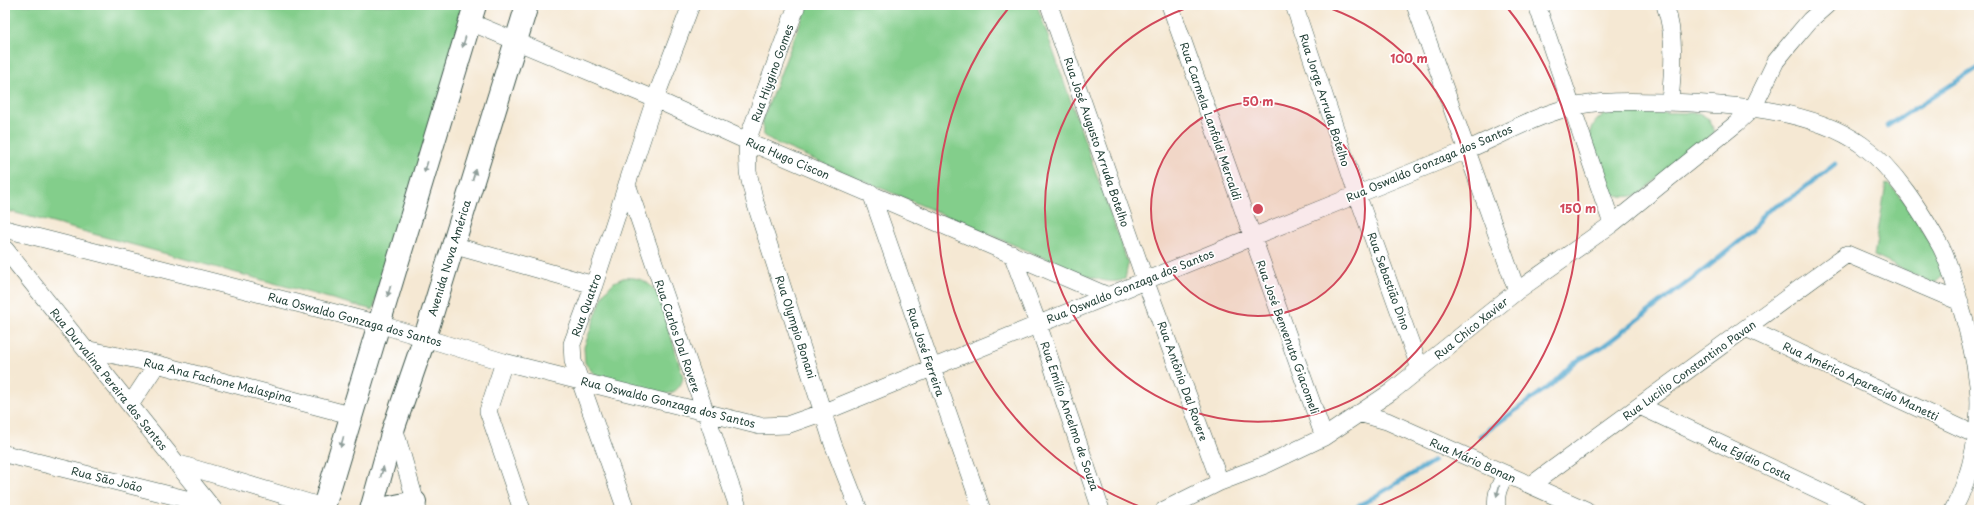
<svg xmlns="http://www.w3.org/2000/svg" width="1984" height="515" font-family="'Playpen Sans',sans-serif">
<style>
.green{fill:#83ce8b;stroke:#518660}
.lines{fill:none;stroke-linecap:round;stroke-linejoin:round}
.stream{stroke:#50a6cc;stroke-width:4.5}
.street-casing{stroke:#3f574c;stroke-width:18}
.secondary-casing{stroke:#3f574c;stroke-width:24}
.street{stroke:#fff;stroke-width:17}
.secondary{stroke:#fff;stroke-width:22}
.oneway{fill:#8f9e9a}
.ring{fill:none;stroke:#d1495b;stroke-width:2}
.labels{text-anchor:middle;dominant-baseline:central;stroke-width:3.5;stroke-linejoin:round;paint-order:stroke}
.street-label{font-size:11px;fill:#1f3d34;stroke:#fff}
.centre{fill:#d1495b;stroke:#fff;stroke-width:2}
.ring-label{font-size:12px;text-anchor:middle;font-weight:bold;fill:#d1495b;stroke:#fff;stroke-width:3.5;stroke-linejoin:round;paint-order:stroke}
</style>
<rect width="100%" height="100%" fill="#fff"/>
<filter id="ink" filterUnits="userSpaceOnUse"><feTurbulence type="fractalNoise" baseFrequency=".025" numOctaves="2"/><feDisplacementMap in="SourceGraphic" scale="8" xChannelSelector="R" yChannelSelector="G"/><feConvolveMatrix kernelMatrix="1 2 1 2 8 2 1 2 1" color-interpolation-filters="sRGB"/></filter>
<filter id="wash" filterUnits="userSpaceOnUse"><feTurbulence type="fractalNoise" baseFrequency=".012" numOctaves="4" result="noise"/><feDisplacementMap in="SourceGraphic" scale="16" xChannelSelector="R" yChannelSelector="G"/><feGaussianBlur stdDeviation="0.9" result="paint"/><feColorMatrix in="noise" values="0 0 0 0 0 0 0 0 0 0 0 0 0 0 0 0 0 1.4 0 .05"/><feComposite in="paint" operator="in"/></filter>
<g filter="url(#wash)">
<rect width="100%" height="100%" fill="#f5e8d3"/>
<path class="green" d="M5 5H469L373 310 5 210Z
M807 5H1037L1128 264 1125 279C1112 285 1098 279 1084 275L771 141 763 134 762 121Z
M1611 112 1699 113 1709 119 1715 132 1638 195C1630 197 1614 198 1608 190 1603 183 1594 148 1590 137 1592 123 1598 116 1611 112Z
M1886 184C1902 187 1933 250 1942 266L1944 275 1936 282 1932 283 1874 256Z
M623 278C641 276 652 283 660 299L683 377C681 389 673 395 660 394L595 375 585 363 584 347 604 293 614 282Z"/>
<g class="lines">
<path class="stream" d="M1887 126 1979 67
M1480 436 1551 385 1573 363 1602 347 1709 266 1751 232 1764 213 1794 196 1835 164
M1352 510 1434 461"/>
</g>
</g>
<g filter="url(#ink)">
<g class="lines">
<defs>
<path id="street" d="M797 5 747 141 748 172 755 202 833 444 859 510
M1049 5 1145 280 1220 482
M1170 5 1324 437
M1294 5 1357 194 1420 369
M1415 5 1517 291
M1537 5 1612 224
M1665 5C1676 37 1673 69 1670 102
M470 22 655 99 747 141 1106 295
M627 184 739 510
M871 193 982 510
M5 229 379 324 504 362 760 426 787 425 824 412C966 353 1109 295 1252 237 1322 208 1392 181 1462 152 1498 137 1530 118 1567 108 1598 100 1633 101 1665 102 1726 104 1811 108 1862 145 1895 169 1921 212 1941 247 1950 265 1955 284 1960 304 1968 330 1975 358 1978 385 1982 424 1972 475 1953 510
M452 245 594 285
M5 249 214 510
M1012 254 1038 324 1101 510
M1746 328 1976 435
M85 349 157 364 350 415
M504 362 488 411 522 510
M130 405 157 364
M1640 406 1861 510
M1359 413 1387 421 1586 510
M394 427 418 510
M5 454 210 505
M176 463 323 507
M1531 485 1847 254 1960 302
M626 510 573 361 572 344 594 285 655 99 691 5
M1164 510 1220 482 1265 465 1324 437 1391 392 1517 291 1612 224 1737 123 1753 108 1776 61 1789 45 1810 20 1827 5
M1497 510C1495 496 1498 487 1506 474"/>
<path id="secondary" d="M323 510 475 5
M371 510 394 427 425 337 527 5
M376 510 415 502"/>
</defs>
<use href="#street" class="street-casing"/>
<use href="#secondary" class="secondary-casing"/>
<use href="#street" class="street"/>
<use href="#secondary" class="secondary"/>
</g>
<defs><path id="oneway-solid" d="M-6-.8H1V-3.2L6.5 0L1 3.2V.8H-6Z"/></defs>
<g class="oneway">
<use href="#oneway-solid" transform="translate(464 42) rotate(107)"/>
<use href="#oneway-solid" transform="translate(426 167) rotate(107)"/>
<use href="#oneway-solid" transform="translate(474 175) rotate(-73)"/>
<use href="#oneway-solid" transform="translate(389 291) rotate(107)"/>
<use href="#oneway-solid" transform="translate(342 442) rotate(106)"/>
<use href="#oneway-solid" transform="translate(382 472) rotate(-74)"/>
<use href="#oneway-solid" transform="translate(1498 491) rotate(105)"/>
</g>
</g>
<circle cx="1258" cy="209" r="107" fill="#d1495b" fill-opacity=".12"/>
<g class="ring">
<circle cx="1258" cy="209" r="107"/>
<path d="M1320 5A213 213 0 1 1 1196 5"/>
<path d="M1149 510A320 320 0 0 1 1011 5M1505 5A320 320 0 0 1 1367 510"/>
</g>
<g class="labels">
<g class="street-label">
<text transform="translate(772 73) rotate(-70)">Rua Hiygino Gomes</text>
<text transform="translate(1325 100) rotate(72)">Rua Jorge Arruda Botelho</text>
<text transform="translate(1211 121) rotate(71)">Rua Carmela Lanfoldi Mercaldi</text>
<text transform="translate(1097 142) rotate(71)">Rua José Augusto Arruda Botelho</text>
<text transform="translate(788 158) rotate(23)">Rua Hugo Ciscon</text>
<text transform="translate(1429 163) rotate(-23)">Rua Oswaldo Gonzaga dos Santos</text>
<text transform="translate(449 258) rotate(-73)">Avenida Nova América</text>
<text transform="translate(1389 281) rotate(70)">Rua Sebastião Dino</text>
<text transform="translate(1130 286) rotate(-22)">Rua Oswaldo Gonzaga dos Santos</text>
<text transform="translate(586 305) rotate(-70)">Rua Quattro</text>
<text transform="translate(355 319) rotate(15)">Rua Oswaldo Gonzaga dos Santos</text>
<text transform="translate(796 327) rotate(72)">Rua Olympio Bonani</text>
<text transform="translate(1471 328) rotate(-39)">Rua Chico Xavier</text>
<text transform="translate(678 336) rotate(71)">Rua Carlos Dal Rovere</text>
<text transform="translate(1288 337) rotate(70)">Rua José Benvenuto Giacomeli</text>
<text transform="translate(926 352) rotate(71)">Rua José Ferreira</text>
<text transform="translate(1689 370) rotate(-36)">Rua Lucilio Constantino Pavan</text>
<text transform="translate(109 379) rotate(51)">Rua Durvalina Pereira dos Santos</text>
<text transform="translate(218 380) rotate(14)">Rua Ana Fachone Malaspina</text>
<text transform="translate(1183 381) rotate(70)">Rua Antônio Dal Rovere</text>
<text transform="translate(1861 381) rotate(25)">Rua Américo Aparecido Manetti</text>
<text transform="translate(668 402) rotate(14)">Rua Oswaldo Gonzaga dos Santos</text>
<text transform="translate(1070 416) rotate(71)">Rua Emílio Ancelmo de Souza</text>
<text transform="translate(1750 458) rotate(25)">Rua Egídio Costa</text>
<text transform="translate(1473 460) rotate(24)">Rua Mário Bonan</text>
<text transform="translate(107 479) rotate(14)">Rua São João</text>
</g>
</g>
<circle cx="1258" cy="209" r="6" class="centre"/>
<g class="ring-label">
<text x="1409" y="63">100 m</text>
<text x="1258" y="106">50 m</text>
<text x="1578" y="213">150 m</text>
</g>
<rect width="1984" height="515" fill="none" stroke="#fff" stroke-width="20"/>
</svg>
